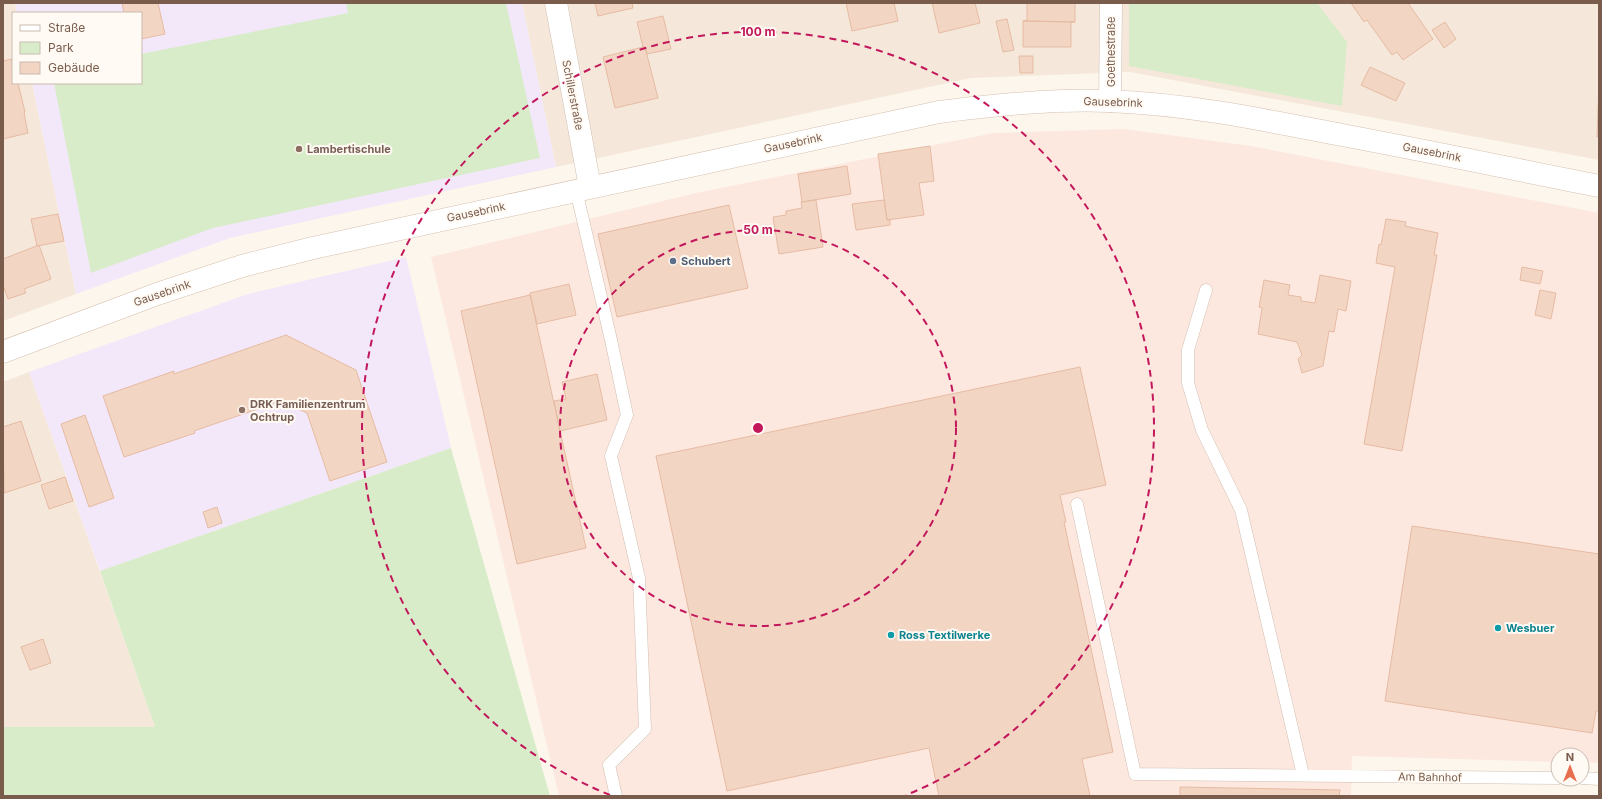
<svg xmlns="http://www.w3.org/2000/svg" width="1602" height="799" font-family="Inter,sans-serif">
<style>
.residential{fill:#f5e8da}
.commercial{fill:#fde8e0}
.education{fill:#f3e8fa}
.green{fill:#d8ecc9}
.building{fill:#f3d5c3;stroke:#e6bba3}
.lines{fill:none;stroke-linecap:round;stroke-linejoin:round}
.lane-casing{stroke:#d1beb0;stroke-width:13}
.street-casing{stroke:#d1beb0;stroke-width:23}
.secondary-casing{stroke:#d6c0b0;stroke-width:23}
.lane{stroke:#fff;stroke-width:12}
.street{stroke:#fff;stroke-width:22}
.secondary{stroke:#fff;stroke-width:22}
.ring{fill:none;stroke:#c2185b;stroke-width:2;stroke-dasharray:7 5}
.education-dot{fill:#8d6e63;stroke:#fffaf3;stroke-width:1.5}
.service-dot{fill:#5c6f8a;stroke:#fffaf3;stroke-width:1.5}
.culture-dot{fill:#0f9aa8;stroke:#fffaf3;stroke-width:1.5}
.labels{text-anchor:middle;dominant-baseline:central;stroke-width:4;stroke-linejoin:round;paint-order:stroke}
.street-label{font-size:11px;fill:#7a5c4d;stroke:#fffaf3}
.education-label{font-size:11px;font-weight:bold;fill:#785e54;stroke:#fffaf3;text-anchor:start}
.service-label{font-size:11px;font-weight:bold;fill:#4e5e75;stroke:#fffaf3;text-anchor:start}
.culture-label{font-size:11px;font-weight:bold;fill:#0d838f;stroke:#fffaf3;text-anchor:start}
.centre{fill:#c2185b;stroke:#fffaf3;stroke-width:2}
.ring-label{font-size:12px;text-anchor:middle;font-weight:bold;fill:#c2185b;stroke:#fffaf3;stroke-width:4;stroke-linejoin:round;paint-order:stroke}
</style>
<rect width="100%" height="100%" fill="#fdf6ec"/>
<path class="residential" d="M3 3H15L17 13H13V83H32L76 294 3 321Z
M522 3H1599V160L1130 72 971 78 556 167Z
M29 372 155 727H3V382Z"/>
<path class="commercial" d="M1124 129 1251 146 1599 213V763L1582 762V755H1558V762L1352 756 1351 796H559L431 257 696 193 994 133Z"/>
<path class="education" d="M15 3H522L556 167 230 238 76 294 32 83H141V13H17Z
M406 257 451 448 100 571 29 372 248 294Z"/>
<path class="green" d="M346 3H506L540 158 213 228 91 273 54 83H141V54L348 13Z
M1129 3H1317L1347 42 1342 106 1129 66Z
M451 448 550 796H3V727H155L100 571Z"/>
<path class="building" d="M122 3H158L165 34 141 39V13H124Z
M595 3H632L633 8 598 16Z
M846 3H894L898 21 852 31Z
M932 3H975L980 23 939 33Z
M1027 3H1075V22L1023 21 1027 20Z
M1351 3H1408L1433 39 1403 60 1397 52 1392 55 1367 20 1364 22Z
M663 16 671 49 647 54 645 47H643L637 22Z
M1007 19 1014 50 1003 52 996 21Z
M1023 21 1075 22H1071V47H1023Z
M1445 22 1456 39 1444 48 1432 30Z
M643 47H645L658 98 615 108 603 57Z
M1019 56H1033V73H1020Z
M12 59 13 83H18L25 112 24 113 28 133 3 139V61Z
M1370 67 1405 83 1396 101 1361 85Z
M1599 84V137H1597Z
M930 146 934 181 919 183 924 215 887 220 878 154Z
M847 166 851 194 802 202 798 174Z
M816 200 823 247 779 254 773 217 786 215V211L802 208 801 202Z
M884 200 887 220H890V225L856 230 852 204Z
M729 205 748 288 617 317 598 234Z
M58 214 64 241 37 246 31 219Z
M1386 219 1406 222 1405 226 1438 233 1434 255H1437L1402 451 1364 444 1395 267 1376 263 1379 244 1381 245Z
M39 245 51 279 24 289 26 293 8 299 3 285V259Z
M1522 267 1543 271 1540 284 1520 280Z
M1320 275 1351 281 1346 311 1338 309 1334 332 1329 331 1323 366 1302 373 1298 359 1302 355 1297 342 1258 334 1262 308 1259 307 1264 280 1290 285 1288 295 1301 297V301L1315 303Z
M569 284 576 315 537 324 530 293Z
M1540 290 1556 293 1551 319 1535 315Z
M530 295 586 548 517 564 461 311Z
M286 335 356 370 387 462 330 481 307 413 281 401 194 431 195 433 124 457 103 396 174 371V374Z
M1080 367 1106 485 1060 495 1066 522H1064L1113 752 1082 759 1090 796H939L929 748 727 791 656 456Z
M597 374 607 420 560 431 554 401 566 399 562 382Z
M85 415 114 498 89 507 61 424Z
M21 421 41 481 4 493 3 427Z
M65 477 73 501 49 509 41 485Z
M217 507 222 523 208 528 203 512Z
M1412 526 1599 554V711H1596L1592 733 1385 701Z
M43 639 51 663 30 670 21 647Z
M1180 787 1340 790 1339 796H1180Z"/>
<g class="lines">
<defs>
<path id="lane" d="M576 190 611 340 627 415 611 456 639 578 645 729 609 765 616 796
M1206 290 1188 350V383L1202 430 1241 510 1303 775
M1077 504 1135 774 1558 778
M1582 778 1599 779"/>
<path id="street" d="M556 3 590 187
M1110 101 1111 3"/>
<path id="secondary" d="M3 352 157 294 242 266 313 248 939 112C995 105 1052 99 1109 101 1188 104 1265 120 1342 135 1428 151 1513 169 1599 186"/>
</defs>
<use href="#lane" class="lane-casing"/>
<use href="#street" class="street-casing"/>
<use href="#secondary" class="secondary-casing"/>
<use href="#lane" class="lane"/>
<use href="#street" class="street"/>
<use href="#secondary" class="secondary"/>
</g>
<g class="ring">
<circle cx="758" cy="428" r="198"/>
<path d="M610 795A396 396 0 1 1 906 795"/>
</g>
<g class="education-dot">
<circle cx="299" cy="149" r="4"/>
<circle cx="242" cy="410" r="4"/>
</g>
<circle class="service-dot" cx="673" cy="261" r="4"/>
<g class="culture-dot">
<circle cx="1498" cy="628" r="4"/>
<circle cx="891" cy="635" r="4"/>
</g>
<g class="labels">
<g class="street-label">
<text transform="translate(1111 52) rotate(-90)">Goethestraße</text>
<text transform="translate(573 95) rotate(79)">Schillerstraße</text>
<text transform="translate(1113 102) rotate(2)">Gausebrink</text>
<text transform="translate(793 143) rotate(-12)">Gausebrink</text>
<text transform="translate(1432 152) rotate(11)">Gausebrink</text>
<text transform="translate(476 212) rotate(-12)">Gausebrink</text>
<text transform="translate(162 293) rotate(-19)">Gausebrink</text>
<text transform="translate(1430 777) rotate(1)">Am Bahnhof</text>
</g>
<g class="education-label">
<text x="307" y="149">Lambertischule</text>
<text x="250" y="404">DRK Familienzentrum<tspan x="250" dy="13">Ochtrup</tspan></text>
</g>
<g class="service-label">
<text x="681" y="261">Schubert</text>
</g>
<g class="culture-label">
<text x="1506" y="628">Wesbuer</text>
<text x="899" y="635">Ross Textilwerke</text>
</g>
</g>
<circle cx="758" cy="428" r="6" class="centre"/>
<g class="ring-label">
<text x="758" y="36">100 m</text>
<text x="758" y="234">50 m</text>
</g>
<rect width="1602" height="799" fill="none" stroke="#7a5c4d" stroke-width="8"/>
<rect x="12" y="12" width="130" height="72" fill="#fffaf3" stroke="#cabbb1"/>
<rect x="20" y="25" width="20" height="6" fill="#ffffff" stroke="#cabbb1"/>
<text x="48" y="32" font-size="12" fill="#7a5c4d">Straße</text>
<rect x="20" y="42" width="20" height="12" fill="#d8ecc9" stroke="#cabbb1"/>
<text x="48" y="52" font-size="12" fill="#7a5c4d">Park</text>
<rect x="20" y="62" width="20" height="12" fill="#f3d5c3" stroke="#cabbb1"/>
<text x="48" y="72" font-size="12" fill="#7a5c4d">Gebäude</text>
<g transform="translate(1570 767)"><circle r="19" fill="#fffaf3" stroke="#cabbb1"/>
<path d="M0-3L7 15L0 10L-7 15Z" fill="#e76f51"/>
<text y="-6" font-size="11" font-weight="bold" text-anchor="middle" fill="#7a5c4d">N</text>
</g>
</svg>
